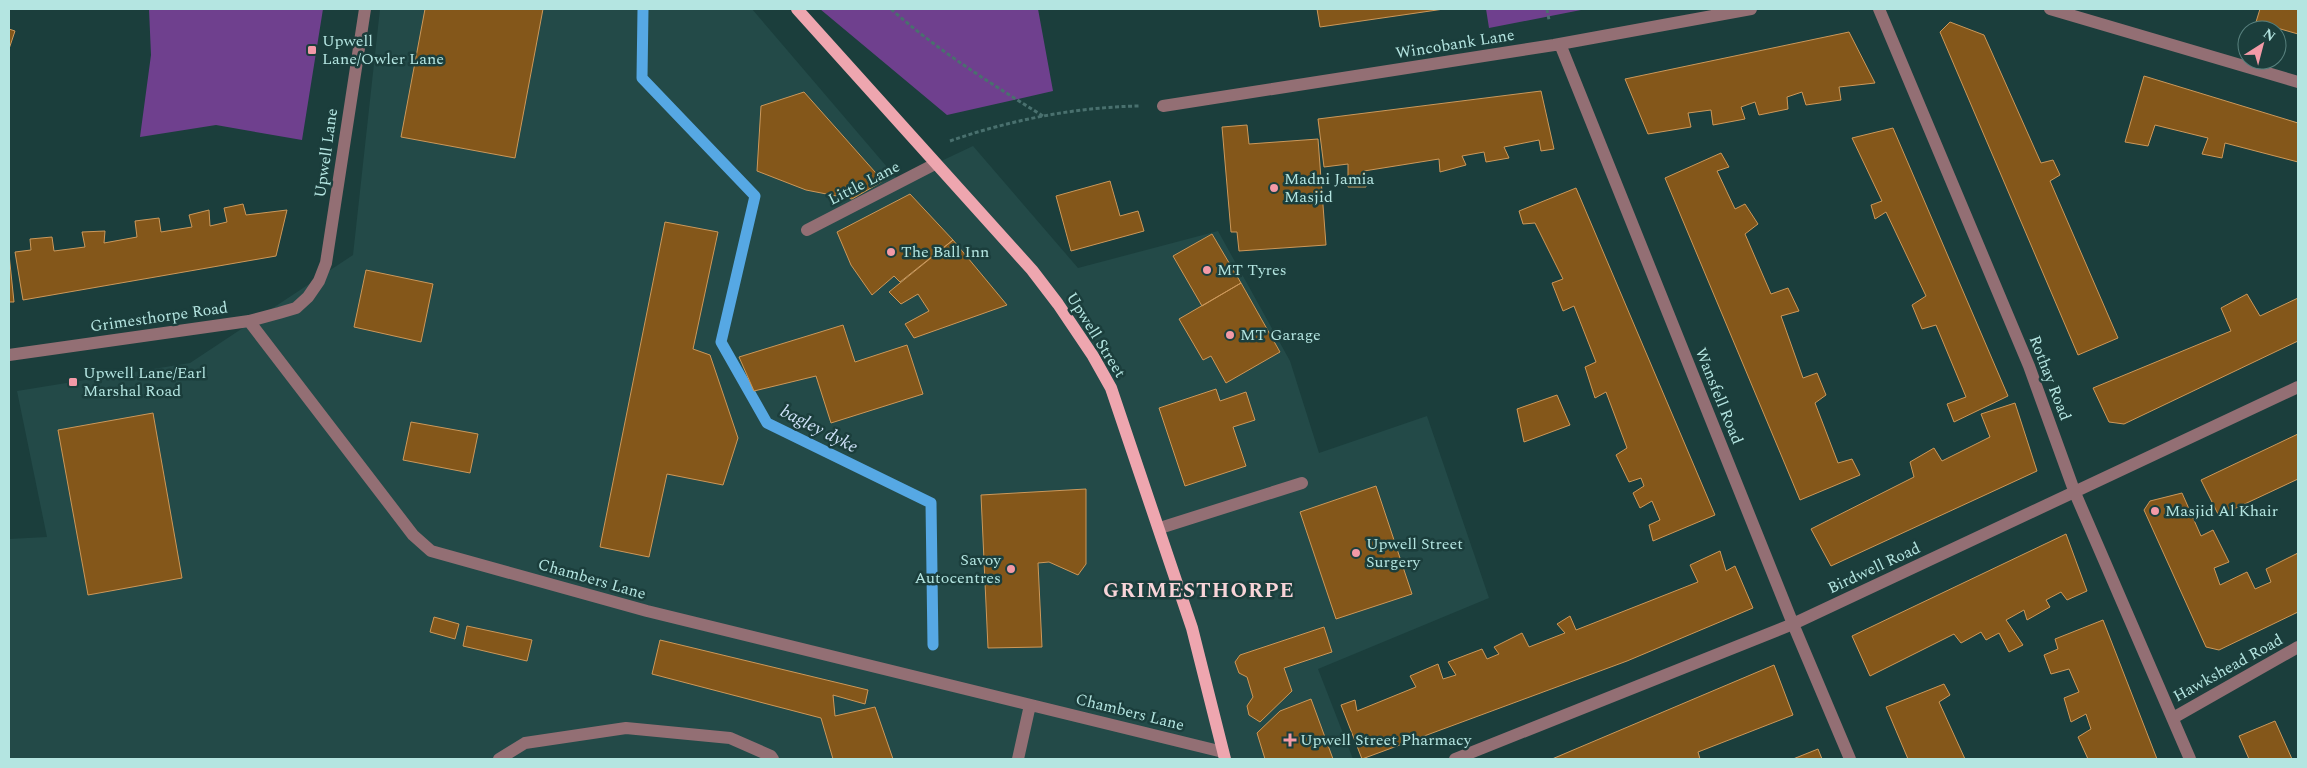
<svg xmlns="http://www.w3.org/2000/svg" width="2307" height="768" font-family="Spectral,serif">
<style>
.built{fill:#234a48}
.green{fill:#6f408e}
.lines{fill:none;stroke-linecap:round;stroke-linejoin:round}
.stream{stroke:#56a8e4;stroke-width:11}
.building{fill:#84571a;stroke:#cc985a}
.path{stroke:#49706e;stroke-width:3;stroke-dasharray:4 2.5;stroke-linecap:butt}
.minor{stroke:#936f74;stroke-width:12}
.major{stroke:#eea6af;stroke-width:12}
.poi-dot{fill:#f39aa7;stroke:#1b3e3c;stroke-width:2}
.labels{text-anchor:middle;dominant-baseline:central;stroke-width:5;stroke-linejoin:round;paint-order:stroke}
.poi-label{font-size:16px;fill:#b4e5e1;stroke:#1b3e3c;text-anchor:start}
.street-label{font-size:16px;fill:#b4e5e1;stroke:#1b3e3c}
.water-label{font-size:18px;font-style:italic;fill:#cee2f8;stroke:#1b3e3c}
.district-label{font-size:21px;font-weight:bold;letter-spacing:1px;fill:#f8d4d8;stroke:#1b3e3c}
</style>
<rect width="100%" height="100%" fill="#1b3e3c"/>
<path class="built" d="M380 9H752L899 181 973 146 1078 268 1218 231 1290 361 1319 453 1427 416 1489 598 1318 669 1353 759H9V539L47 537 17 391 190 363 353 255Z"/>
<path class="green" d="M149 9H323L302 140 216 125 140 137 151 55Z
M820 9H1038L1053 91 947 115Z
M1486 9H1586L1489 28Z"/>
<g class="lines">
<path class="stream" d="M643 9 642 78 755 196 721 342 767 423 931 503 933 645"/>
</g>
<path class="building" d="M425 9H543L515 158 401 137Z
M1317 9H1444L1320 27Z
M2260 9H2298V34L2256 22Z
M1950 22 1984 35 2041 163 2053 160 2060 175 2050 181 2118 338 2078 355 1940 32Z
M9 29 15 31 9 49Z
M1849 32 1875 83 1839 87 1841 100 1806 105 1802 92 1787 97 1788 109 1759 115 1755 102 1741 107 1745 119 1713 125 1711 110 1688 113 1691 127 1648 134 1625 79Z
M2144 76 2298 123V162L2225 143 2222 158 2202 154 2208 138 2155 125 2148 146 2125 142Z
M1541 91 1554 149 1541 151 1539 140 1504 147 1509 158 1486 162 1484 152 1462 156 1466 165 1440 172 1439 159 1364 171 1366 187H1348V164L1324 167 1318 119Z
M804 92 883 181 852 199 806 190 757 171 761 106Z
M1247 125 1249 144 1318 139 1326 245 1239 251 1237 232H1231L1222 127Z
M1893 128 2008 396 1954 422 1947 404 1966 397 1936 325 1922 329 1912 305 1926 296 1886 212 1875 219 1871 205 1882 201 1852 138Z
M1721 153 1729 167 1717 171 1735 209 1745 204 1758 224 1745 234 1771 294 1788 288 1799 311 1781 316 1803 378 1817 373 1826 395 1815 403 1838 463 1852 459 1860 475 1800 500 1665 178Z
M1110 181 1120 216 1138 211 1144 231 1071 251 1056 196Z
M1576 188 1715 515 1653 541 1649 525 1660 520 1652 501 1640 508 1633 493 1644 486 1641 478 1629 482 1616 455 1627 448 1606 392 1595 398 1585 367 1596 362 1574 306 1563 311 1552 283 1563 279 1535 223 1523 224 1519 211Z
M910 194 953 240 900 282 894 276 872 295 851 265 837 232Z
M243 204 246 215 287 210 276 256 23 300 15 252 31 250 30 239 52 237 54 251 85 247 82 232 105 231 104 243 137 237 135 221 159 218 161 232 192 227 189 215 209 210 210 226 227 222 224 208Z
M665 222 718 232 693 349 710 355 738 438 723 485 667 474 649 557 600 547Z
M1212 234 1241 283 1202 306 1173 256Z
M953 240 1007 305 914 338 905 324 929 311 918 294 901 304 889 292Z
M9 254 14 302H9Z
M366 270 433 284 421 342 354 327Z
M1241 283 1280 352 1226 383 1211 356 1203 360 1179 319Z
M2247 294 2260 316 2298 298V341L2124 424 2109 422 2093 388 2231 331 2221 308Z
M843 325 855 362 907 345 923 394 831 423 816 376 754 391 739 357Z
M1216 389 1220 401 1246 392 1255 420 1233 427 1246 466 1185 486 1159 408Z
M1557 395 1570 425 1524 442 1517 409Z
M2015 403 2037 471 1831 566 1811 529 1914 477 1910 462 1934 448 1942 461 1990 437 1981 414Z
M153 413 182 578 88 595 58 430Z
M411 422 478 434 470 473 403 460Z
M2298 434V479L2219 516 2201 480Z
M1376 486 1412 594 1336 619 1300 512Z
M1086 489V564L1078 575 1049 562 1038 563 1042 647 988 648 981 495Z
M2182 493 2201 536 2213 530 2229 562 2214 568 2220 585 2247 572 2255 589 2271 582 2266 569 2298 553V612L2219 650 2206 647 2144 510 2150 501Z
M2066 534 2087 591 2067 600 2061 592 2046 600 2050 607 2027 620 2024 610 2006 620 2023 645 2009 652 1999 633 1986 640 1981 632 1961 643 1954 634 1870 676 1852 636Z
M1720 551 1726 571 1735 566 1753 608 1627 661 1362 759 1341 705 1355 700 1357 711 1416 687 1410 676 1438 664 1443 679 1456 675 1448 662 1482 649 1487 659 1499 654 1494 647 1522 633 1529 647 1565 633 1557 624 1570 616 1576 630 1698 582 1690 565Z
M434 617 459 624 455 639 430 632Z
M2103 620 2157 759H2088L2078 737 2091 729 2086 714 2071 722 2064 698 2079 692 2069 669 2051 674 2044 655 2058 649 2055 639Z
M467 626 532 640 527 661 463 646Z
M1324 627 1332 652 1284 668 1292 691 1260 722 1249 715 1247 706 1253 697 1247 677 1239 673 1235 662 1240 655Z
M660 640 868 690 865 704 833 695 835 716 875 707 893 759H833L821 718 652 674Z
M1774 665 1793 715 1698 752 1700 759H1552Z
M1944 684 1950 695 1939 702 1965 759H1908L1886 707Z
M1311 699 1333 759H1265L1257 733 1280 711Z
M2275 721 2292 759H2249L2239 736Z
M1818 749 1822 759H1793Z"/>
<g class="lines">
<path class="path" d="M891 9C937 50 990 83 1043 116
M1547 9 1549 20
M950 141C1010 120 1076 107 1140 106"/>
<path class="minor" d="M1879 9 2029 366 2075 493 2190 759
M2050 9 2298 82
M1560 44 1793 624 1850 759
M1163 106 1554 45 1751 9
M807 230 935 164
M249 321 413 535 431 551 647 611 1223 752
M9 355 249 321 279 313 296 308 308 297 319 281 326 263 365 9
M1160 528 1302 483
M2173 718 2298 647
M499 759 525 743 626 728 730 738 771 756 773 759
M1018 759 1030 705
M1455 759 1793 624 2298 387"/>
<path class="major" d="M797 9 1032 270 1058 304 1093 356 1111 388 1192 628 1225 759"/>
</g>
<g class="poi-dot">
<rect x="307" y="45" width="10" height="10" rx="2.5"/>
<circle cx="1274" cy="188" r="5"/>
<circle cx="891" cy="252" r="5"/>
<circle cx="1207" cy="270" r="5"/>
<circle cx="1230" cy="335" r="5"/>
<rect x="68" y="377" width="10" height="10" rx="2.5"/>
<circle cx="2155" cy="511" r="5"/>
<circle cx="1356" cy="553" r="5"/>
<circle cx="1011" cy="569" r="5"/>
<path d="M1287.5 732.5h5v5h5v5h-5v5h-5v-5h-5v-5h5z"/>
</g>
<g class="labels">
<g class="poi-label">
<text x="322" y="41">Upwell<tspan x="322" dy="18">Lane/Owler Lane</tspan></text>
<text x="1284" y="179">Madni Jamia<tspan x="1284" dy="18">Masjid</tspan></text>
<text x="901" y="252">The Ball Inn</text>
<text x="1217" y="270">MT Tyres</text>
<text x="1240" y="335">MT Garage</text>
<text x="83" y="373">Upwell Lane/Earl<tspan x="83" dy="18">Marshal Road</tspan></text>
<text x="2165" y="511">Masjid Al Khair</text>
<text x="1366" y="544">Upwell Street<tspan x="1366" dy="18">Surgery</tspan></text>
<text x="1001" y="560" text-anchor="end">Savoy<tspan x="1001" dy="18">Autocentres</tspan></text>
<text x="1300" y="740">Upwell Street Pharmacy</text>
</g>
<g class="street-label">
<text transform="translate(1455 44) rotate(-9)">Wincobank Lane</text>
<text transform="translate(326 153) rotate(-82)">Upwell Lane</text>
<text transform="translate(864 183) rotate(-27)">Little Lane</text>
<text transform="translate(159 317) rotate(-8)">Grimesthorpe Road</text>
<text transform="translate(1096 335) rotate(58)">Upwell Street</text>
<text transform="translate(2050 378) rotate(69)">Rothay Road</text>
<text transform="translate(1719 396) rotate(68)">Wansfell Road</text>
<text transform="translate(1874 568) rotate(-25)">Birdwell Road</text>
<text transform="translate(592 579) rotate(16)">Chambers Lane</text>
<text transform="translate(2228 668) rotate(-29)">Hawkshead Road</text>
<text transform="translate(1130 712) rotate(14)">Chambers Lane</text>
</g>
<g class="water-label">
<text transform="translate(819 429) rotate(27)">bagley dyke</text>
</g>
<g class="district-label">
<text x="1199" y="591">GRIMESTHORPE</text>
</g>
</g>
<rect width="2307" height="768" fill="none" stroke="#b4e5e1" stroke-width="20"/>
<g transform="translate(2262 45) rotate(36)"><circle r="24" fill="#1b3e3c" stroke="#58817e"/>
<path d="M0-4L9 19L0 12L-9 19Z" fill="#f39aa7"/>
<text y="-8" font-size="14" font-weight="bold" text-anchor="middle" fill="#b4e5e1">N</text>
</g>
</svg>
